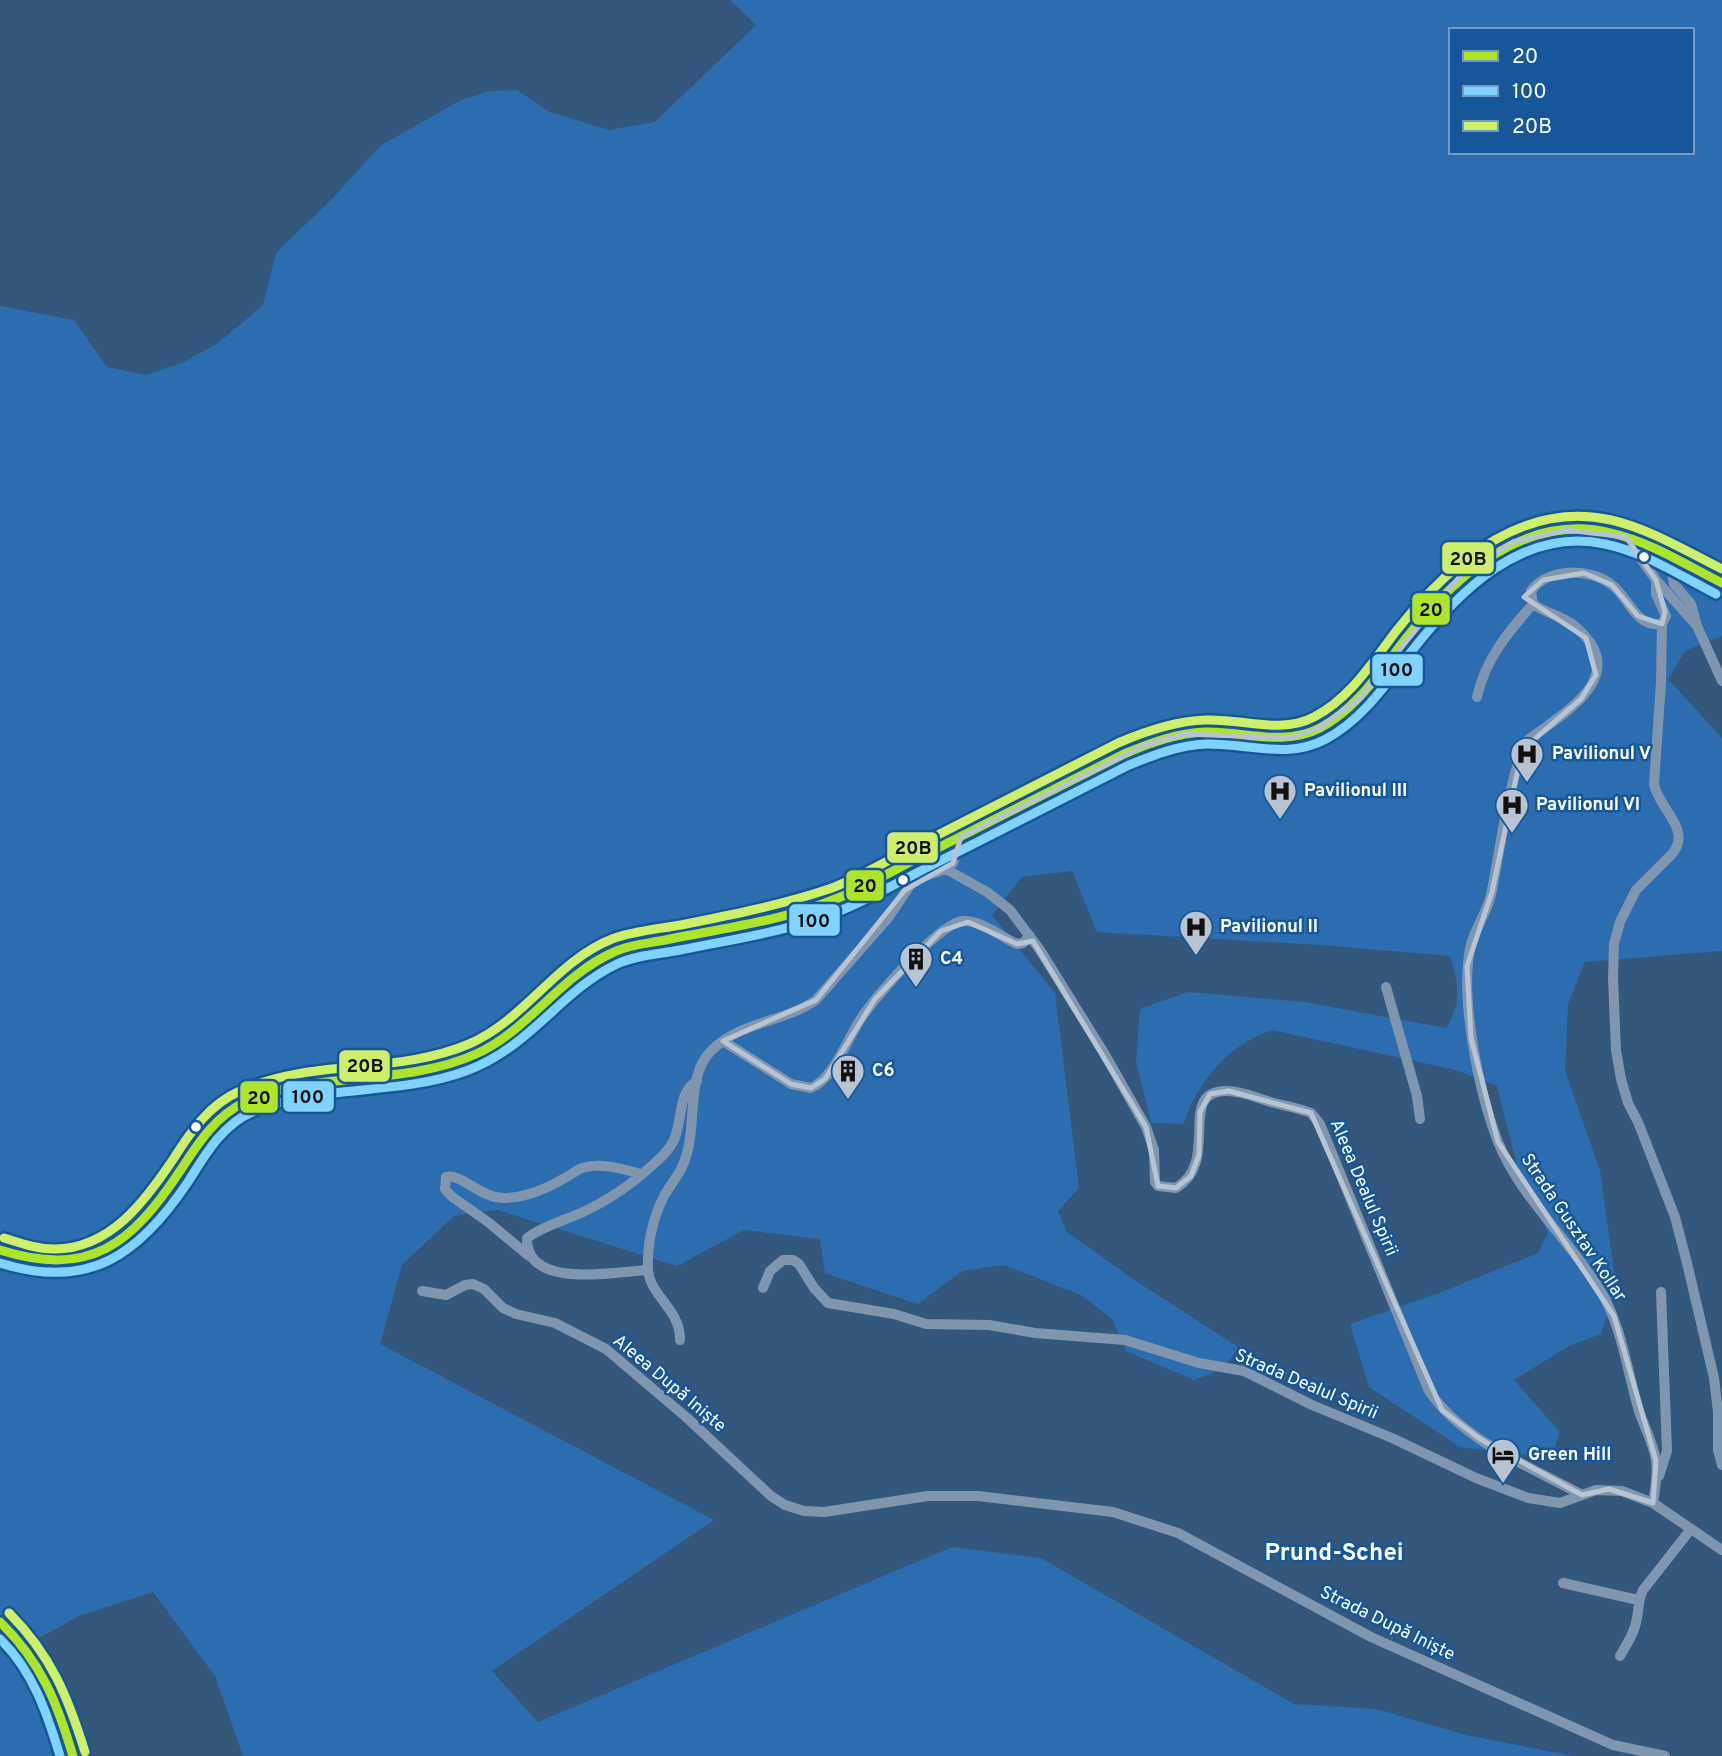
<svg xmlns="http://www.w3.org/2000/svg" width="1722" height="1756" font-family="Overpass,sans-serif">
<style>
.green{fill:#2c6daf;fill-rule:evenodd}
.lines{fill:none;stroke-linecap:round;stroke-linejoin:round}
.minor{stroke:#7f96ae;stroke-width:10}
.primary{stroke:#7d93ac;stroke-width:14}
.bus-1-casing{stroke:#175699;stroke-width:14}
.bus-2-casing{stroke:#175699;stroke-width:14}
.bus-3-casing{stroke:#175699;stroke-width:14}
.bus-1{stroke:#ade52d;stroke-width:9}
.bus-2{stroke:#80d3ff;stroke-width:9}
.bus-3{stroke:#ceef6c;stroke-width:9}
.marked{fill:none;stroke:#b8c4d1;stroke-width:5;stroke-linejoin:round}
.bus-dot{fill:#fff;stroke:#175699;stroke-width:2.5}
.labels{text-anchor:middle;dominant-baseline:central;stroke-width:5;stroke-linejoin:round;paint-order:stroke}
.poi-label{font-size:18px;font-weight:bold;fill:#fff;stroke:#175699;text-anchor:start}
.street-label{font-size:18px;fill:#fff;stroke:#175699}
.district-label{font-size:24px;font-weight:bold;fill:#fff;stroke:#175699}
.line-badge{stroke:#175699;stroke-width:2.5}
.pale-badge-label{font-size:19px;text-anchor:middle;font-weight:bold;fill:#111}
</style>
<rect width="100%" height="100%" fill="#34577c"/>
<path class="green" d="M730 0H1722V636L1685 651 1668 679 1722 738V951L1585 962 1568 1004 1565 1071 1600 1170 1616 1286 1601 1334 1569 1346 1514 1380 1560 1432 1551 1458 1460 1447 1369 1387 1350 1324 1442 1292 1538 1253 1548 1233 1520 1177 1497 1086 1456 1070 1272 1030C1227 1046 1200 1079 1183 1124L1151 1123 1136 1062 1140 1009 1188 992 1304 1002 1446 1028C1462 1003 1459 984 1450 956L1320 945 1097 932 1072 871 1022 877 992 915 1055 993 1079 1188 1058 1211 1067 1232 1133 1279 1238 1347C1228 1366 1214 1374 1194 1380L1126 1351 1112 1319 1081 1295 1004 1265 962 1271 918 1304 825 1273 820 1239 744 1230 677 1266 498 1210 455 1215 402 1265 380 1344 714 1520 492 1671 538 1722 952 1547 1041 1558 1294 1704 1376 1709 1466 1735 1573 1756H243L215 1676 153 1592 79 1616 21 1648 63 1756H0V306L74 320 107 367 146 375 184 362 218 343 263 305 276 253 334 197 380 146 463 99 490 91 517 90 550 112 609 130 655 122 756 25ZM1451 30H1692V152H1451Z"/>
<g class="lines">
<path class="minor" d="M1626 538 1656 580 1697 626 1722 681
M1669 556 1674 584 1691 604 1697 626
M1656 580V594L1666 616 1662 624 1661 682 1654 784C1658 808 1693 830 1672 854L1636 890 1620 922 1614 944 1613 978 1616 1050 1621 1079 1628 1103 1638 1122 1675 1217 1687 1263 1714 1378 1718 1412V1450L1722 1465
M1477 697C1485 660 1508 632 1533 604
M938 849 946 869 987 892 1010 910 1040 950 1104 1053 1146 1127 1154 1150 1155 1182 1158 1186 1176 1188C1222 1161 1175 1090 1227 1091 1244 1091 1259 1099 1274 1103 1287 1106 1299 1108 1311 1113L1320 1124 1429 1391C1464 1442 1530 1466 1582 1495
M1386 987 1417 1096 1420 1119
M723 1041 791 1084 811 1088C835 1077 846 1041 860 1020 873 999 940 922 963 921 982 920 1000 937 1017 944L1023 943 1030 936
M529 1256 488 1222 451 1196 445 1189 446 1177C462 1173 482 1200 506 1198 526 1197 546 1189 563 1179 569 1176 575 1171 582 1168 600 1162 623 1169 641 1174
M648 1270C615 1272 525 1290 527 1238 543 1226 563 1221 581 1213 609 1200 635 1182 657 1161 664 1155 670 1148 674 1140 683 1120 677 1093 697 1081
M763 1288 770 1271 783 1260H793L799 1264 814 1288 828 1303 894 1314 926 1324 989 1325 1035 1333 1125 1340 1199 1363 1244 1371 1312 1405 1392 1438 1476 1478 1528 1498 1560 1503 1596 1490 1622 1491 1653 1503 1722 1550
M422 1291 446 1295 465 1285 473 1284 484 1289 503 1308 516 1314 555 1323 606 1349 686 1417 771 1496 785 1505 804 1511 824 1512 928 1496H978L1113 1512 1178 1533 1371 1637 1613 1745 1665 1756
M680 1340C681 1309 648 1295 648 1268 647 1244 653 1217 664 1196 673 1180 682 1173 687 1153 696 1123 687 1074 711 1051 740 1021 783 1023 816 1000L888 918 911 884 922 877 946 869 953 863 961 837
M1659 1476 1667 1451 1661 1292
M1653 1503C1655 1490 1658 1474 1656 1461 1654 1444 1644 1427 1639 1411 1627 1371 1622 1326 1600 1290 1569 1239 1520 1197 1498 1142 1479 1093 1460 1000 1470 949 1474 928 1489 911 1492 890 1501 843 1507 795 1522 750L1528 740C1565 712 1632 676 1576 627 1563 616 1547 614 1533 604L1531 591C1548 567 1591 568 1612 585 1629 597 1635 628 1662 624
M1563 1583 1638 1600
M1620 1656C1627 1644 1635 1632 1637 1618 1639 1608 1638 1600 1643 1590L1691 1529"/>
<path class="primary" d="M0 1250C77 1281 129 1247 172 1183 188 1159 202 1135 224 1115 241 1101 263 1095 283 1090 351 1076 441 1081 500 1041 541 1013 572 969 618 950L770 919 837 899 1124 754C1151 742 1177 733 1206 732 1245 730 1282 749 1320 728 1360 706 1379 672 1407 637 1446 587 1488 543 1553 532 1573 528 1596 528 1616 534 1653 545 1688 566 1722 583
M0 1622C44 1661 57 1702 73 1756"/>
<defs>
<path id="bus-1" d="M0 1250C90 1278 131 1245 180 1171 197 1145 215 1116 245 1102 316 1070 403 1087 476 1054 529 1030 561 975 614 952 631 944 652 943 670 939 726 928 786 920 838 898 869 885 899 867 930 852 994 819 1059 787 1124 754 1150 743 1177 733 1205 732 1244 731 1283 747 1320 728 1358 708 1381 670 1407 637 1455 576 1526 512 1611 533 1651 542 1686 565 1722 583
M0 1622C41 1662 57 1702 73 1756"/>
<path id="bus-2" d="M0 1263C89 1291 139 1255 188 1182 205 1155 222 1125 252 1112 317 1084 398 1096 466 1071 531 1047 560 991 617 964 636 955 660 954 680 950 734 939 791 931 842 910 874 897 904 879 934 864 999 831 1064 798 1129 765 1154 755 1179 745 1206 744 1247 743 1287 760 1326 739 1363 719 1386 684 1411 652 1457 593 1522 526 1605 544 1644 552 1681 576 1716 594
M0 1639C33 1671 47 1713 60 1756"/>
<path id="bus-3" d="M4 1238C20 1243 36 1249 53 1249 110 1250 146 1200 174 1158 191 1131 210 1104 240 1091 312 1058 397 1075 469 1044 525 1020 556 961 612 939 633 931 659 929 681 925 731 915 781 905 829 889 862 877 894 856 926 841 990 808 1054 776 1118 743 1146 731 1175 721 1205 720 1241 718 1280 735 1314 717 1351 698 1373 661 1397 630 1448 565 1521 500 1611 520 1650 529 1686 551 1722 569
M9 1613C51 1655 68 1697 85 1752"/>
</defs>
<use href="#bus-1" class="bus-1-casing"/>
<use href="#bus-2" class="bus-2-casing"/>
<use href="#bus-3" class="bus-3-casing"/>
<use href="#bus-1" class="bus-1"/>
<use href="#bus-2" class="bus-2"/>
<use href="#bus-3" class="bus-3"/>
</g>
<path class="marked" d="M1566 530 1626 537 1656 580 1665 612 1662 624 1638 616 1612 585 1584 573 1543 580 1524 597 1586 638 1596 675 1581 699 1522 750 1492 892 1467 966 1471 1038 1498 1142 1614 1316 1656 1461 1653 1503 1609 1489 1582 1495 1480 1439 1442 1410 1311 1113 1229 1091 1210 1094 1200 1112 1199 1155 1191 1176 1176 1188 1158 1186 1146 1127 1033 941 1017 944 968 922 941 931 875 999 825 1079 811 1088 791 1084 723 1041 816 1000 905 890 953 863 961 837 1145 745 1185 734 1290 738 1319 728 1359 699 1460 576 1513 542Z"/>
<defs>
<symbol id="hospital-pin" viewBox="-11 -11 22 30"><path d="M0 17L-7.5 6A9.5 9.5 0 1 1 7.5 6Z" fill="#b8c4d1" stroke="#175699"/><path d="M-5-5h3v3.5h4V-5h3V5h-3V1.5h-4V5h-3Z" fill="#111"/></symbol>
<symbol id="building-pin" viewBox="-11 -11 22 30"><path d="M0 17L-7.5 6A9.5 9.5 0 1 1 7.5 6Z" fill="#b8c4d1" stroke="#175699"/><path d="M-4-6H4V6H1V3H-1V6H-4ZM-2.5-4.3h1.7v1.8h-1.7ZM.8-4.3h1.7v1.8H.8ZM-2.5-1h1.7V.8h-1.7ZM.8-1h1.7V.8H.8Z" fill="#111"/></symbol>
<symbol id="hotel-pin" viewBox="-11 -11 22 30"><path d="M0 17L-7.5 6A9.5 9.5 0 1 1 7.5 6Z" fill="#b8c4d1" stroke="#175699"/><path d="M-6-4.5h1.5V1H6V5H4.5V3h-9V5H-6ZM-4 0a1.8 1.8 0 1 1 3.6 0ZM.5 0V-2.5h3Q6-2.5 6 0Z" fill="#111"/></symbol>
</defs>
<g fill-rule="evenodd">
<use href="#hospital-pin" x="1508" y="735" width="38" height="52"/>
<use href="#hospital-pin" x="1261" y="772" width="38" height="52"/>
<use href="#hospital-pin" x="1493" y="786" width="38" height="52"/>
<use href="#hospital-pin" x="1177" y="908" width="38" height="52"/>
<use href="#building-pin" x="897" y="940" width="38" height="52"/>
<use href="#building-pin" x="829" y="1052" width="38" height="52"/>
<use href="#hotel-pin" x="1484" y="1436" width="38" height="52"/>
</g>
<g class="bus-dot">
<circle cx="1644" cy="557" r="6"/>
<circle cx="903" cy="880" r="6"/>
<circle cx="196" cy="1127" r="6"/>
</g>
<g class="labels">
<g class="poi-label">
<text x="1552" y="754">Pavilionul V</text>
<text x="1304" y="791">Pavilionul III</text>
<text x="1536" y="805">Pavilionul VI</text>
<text x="1220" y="927">Pavilionul II</text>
<text x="940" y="959">C4</text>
<text x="872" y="1071">C6</text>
<text x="1528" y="1455">Green Hill</text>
</g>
<g class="street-label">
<text transform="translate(1363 1188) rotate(67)">Aleea Dealul Spirii</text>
<text transform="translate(1573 1228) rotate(56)">Strada Gusztav Kollar</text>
<text transform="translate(669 1384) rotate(40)">Aleea După Iniște</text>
<text transform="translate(1306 1385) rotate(23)">Strada Dealul Spirii</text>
<text transform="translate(1387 1624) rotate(26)">Strada După Iniște</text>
</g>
<g class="district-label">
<text x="1334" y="1554">Prund-Schei</text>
</g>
</g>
<g class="line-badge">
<rect x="1441" y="541" width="54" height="34" rx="7" fill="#ceef6c"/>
<rect x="1411" y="592" width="40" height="34" rx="7" fill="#ade52d"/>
<rect x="1371" y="653" width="53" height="34" rx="7" fill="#80d3ff"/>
<rect x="886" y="831" width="53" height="33" rx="7" fill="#ceef6c"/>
<rect x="845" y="869" width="40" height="33" rx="7" fill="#ade52d"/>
<rect x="788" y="903" width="53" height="34" rx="7" fill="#80d3ff"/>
<rect x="338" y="1049" width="53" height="34" rx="7" fill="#ceef6c"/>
<rect x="282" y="1080" width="53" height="33" rx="7" fill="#80d3ff"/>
<rect x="239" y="1080" width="40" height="34" rx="7" fill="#ade52d"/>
</g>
<g class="pale-badge-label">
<text x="1468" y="565">20B</text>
<text x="1431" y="616">20</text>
<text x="1397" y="676">100</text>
<text x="913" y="854">20B</text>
<text x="865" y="892">20</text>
<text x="814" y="927">100</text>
<text x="365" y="1072">20B</text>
<text x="308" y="1103">100</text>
<text x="259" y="1104">20</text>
</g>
<rect x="1449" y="28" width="245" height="126" fill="#175699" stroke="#749ac2" stroke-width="2"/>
<rect x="1463" y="51" width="35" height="10" fill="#ade52d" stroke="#749ac2" stroke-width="2"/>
<text x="1512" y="63" font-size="21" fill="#ffffff">20</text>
<rect x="1463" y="86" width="35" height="10" fill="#80d3ff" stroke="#749ac2" stroke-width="2"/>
<text x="1512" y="98" font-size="21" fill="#ffffff">100</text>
<rect x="1463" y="121" width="35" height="10" fill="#ceef6c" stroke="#749ac2" stroke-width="2"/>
<text x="1512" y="133" font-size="21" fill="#ffffff">20B</text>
</svg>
